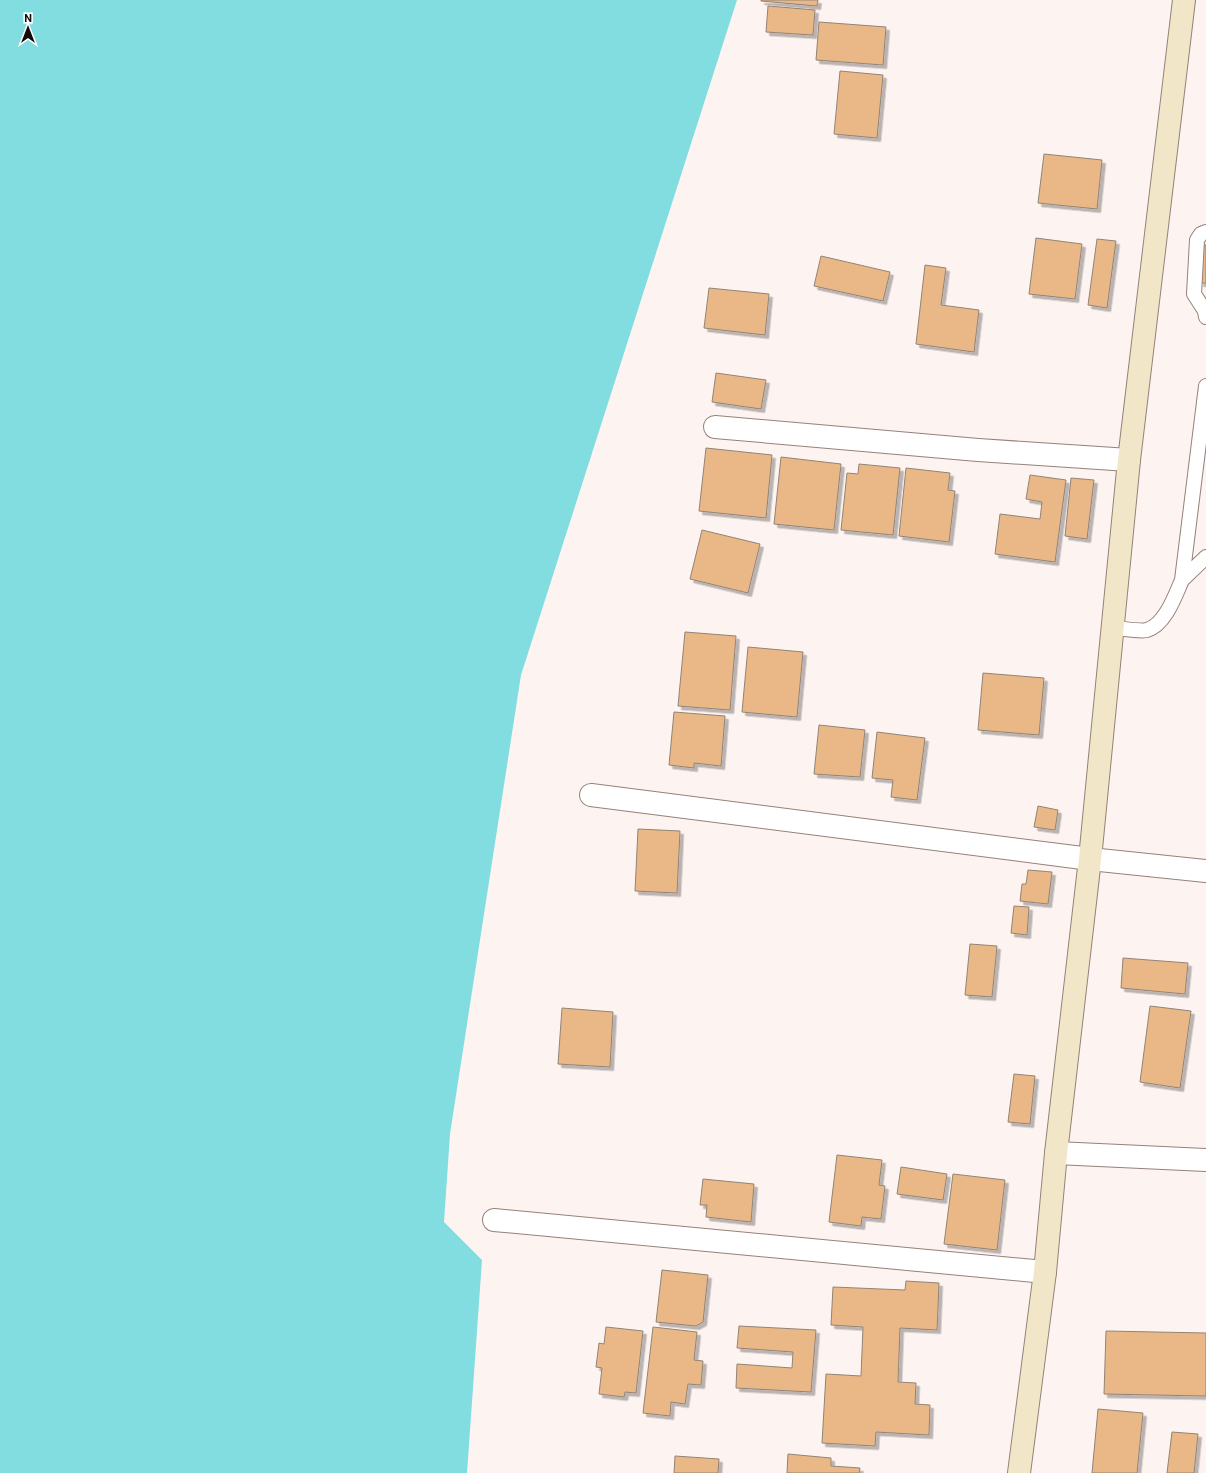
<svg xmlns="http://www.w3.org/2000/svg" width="1206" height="1473" font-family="Roboto,sans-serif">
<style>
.water{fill:#81dde0}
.building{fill:#eab886;stroke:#928375;filter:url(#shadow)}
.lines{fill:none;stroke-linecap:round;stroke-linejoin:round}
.lane-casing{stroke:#958179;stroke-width:16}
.street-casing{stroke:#958179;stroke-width:24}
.secondary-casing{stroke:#958179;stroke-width:24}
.lane{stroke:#fff;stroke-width:14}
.street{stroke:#fff;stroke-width:22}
.secondary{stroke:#f1e6c7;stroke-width:22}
</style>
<defs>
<filter id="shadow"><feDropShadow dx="3.5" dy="3.5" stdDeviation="0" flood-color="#0004"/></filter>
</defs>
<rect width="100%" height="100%" fill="#fdf4f1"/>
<path class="water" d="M0 0H737L521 675 450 1134 444 1222 482 1260 467 1473H0Z"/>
<path class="building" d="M761 0H818L817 6 761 1Z
M768 6 815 10 813 35 766 32Z
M819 22 886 27 883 65 816 60Z
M840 71 883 75 877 138 834 134Z
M1044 154 1102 160 1097 209 1038 203Z
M1036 238 1082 244 1075 299 1029 294Z
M1097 239 1116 241 1107 308 1088 305Z
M1203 245H1206V283H1200Z
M821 256 890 272 883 301 814 286Z
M925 265 946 268 941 305 979 310 974 352 916 344Z
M709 288 769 294 765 335 704 328Z
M716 373 766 380 761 409 712 402Z
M706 448 772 455 766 518 699 511Z
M781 457 841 464 834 530 774 524Z
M859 464 900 468 893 535 841 530 847 473 858 474Z
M906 468 950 473 948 490 955 491 949 542 899 536Z
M1030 475 1066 480 1055 562 995 554 1000 514 1040 519 1042 502 1026 499Z
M1071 478 1094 480 1087 539 1065 536Z
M702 530 760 544 748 593 690 579Z
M685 632 736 636 730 710 678 706Z
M748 647 803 652 797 717 742 712Z
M983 673 1044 678 1039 735 978 730Z
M674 712 725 716 721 766 694 763V768L669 765Z
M819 725 865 730 860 777 814 774Z
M877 732 925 738 917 800 891 797 893 780 872 778Z
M1038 806 1058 810 1055 830 1034 827Z
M638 829 680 831 677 893 635 891Z
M1028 870 1052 872 1048 904 1020 901 1022 884H1026Z
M1014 906 1029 907 1027 935 1011 933Z
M970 944 997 946 992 997 965 995Z
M1123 958 1188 963 1185 994 1121 988Z
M1150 1006 1191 1011 1180 1088 1140 1082Z
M562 1008 613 1012 610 1067 558 1064Z
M1014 1074 1035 1076 1030 1124 1008 1122Z
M837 1155 882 1160 879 1185 885 1186 881 1219 862 1217 861 1226 829 1222Z
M901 1167 947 1174 943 1200 897 1194Z
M953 1174 1005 1180 997 1250 944 1244Z
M703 1179 754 1184 751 1222 706 1217 707 1205H700Z
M662 1270 708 1275 703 1322 696 1326 656 1322Z
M906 1281 939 1283 937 1330 900 1328 898 1382 916 1383 915 1404 930 1405 929 1435 876 1432 875 1446 822 1443 826 1374 861 1376 863 1327 831 1325 833 1287 905 1290Z
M739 1326 816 1330 811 1392 736 1388 737 1364 792 1368 793 1352 737 1348Z
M606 1327 643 1331 636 1393 625 1392 624 1397 599 1394 602 1368 596 1367 599 1343 604 1344Z
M653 1327 697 1332 694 1360 703 1361 701 1385 688 1384 685 1404 671 1402 670 1416 643 1413Z
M1106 1331 1206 1333V1396L1104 1394Z
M1098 1409 1143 1413 1137 1473H1092Z
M1172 1432 1198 1434 1194 1473H1167Z
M788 1454 831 1458V1466L860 1468 859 1473H787Z
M675 1456 719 1459 718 1473H674Z"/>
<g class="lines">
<defs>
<path id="lane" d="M1206 232 1201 234 1197 240 1194 294 1205 311 1206 317
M1182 580 1206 557
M1113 628C1120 628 1141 632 1147 630 1165 625 1175 596 1182 580L1206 386"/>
<path id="street" d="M715 427 978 450 1129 460
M591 795 1090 859 1206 871
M1056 1153 1206 1160
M494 1220 1045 1272"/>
<path id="secondary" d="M1019 1473 1045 1272 1056 1153 1090 859 1129 460 1184 0"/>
</defs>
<use href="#lane" class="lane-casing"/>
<use href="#street" class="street-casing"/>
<use href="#secondary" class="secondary-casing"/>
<use href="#lane" class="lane"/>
<use href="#street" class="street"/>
<use href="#secondary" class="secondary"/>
</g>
<g transform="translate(28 28)" stroke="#ffffff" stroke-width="3" paint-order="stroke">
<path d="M0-3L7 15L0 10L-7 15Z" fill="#130b09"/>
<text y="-6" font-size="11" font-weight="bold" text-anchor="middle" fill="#130b09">N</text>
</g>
</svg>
